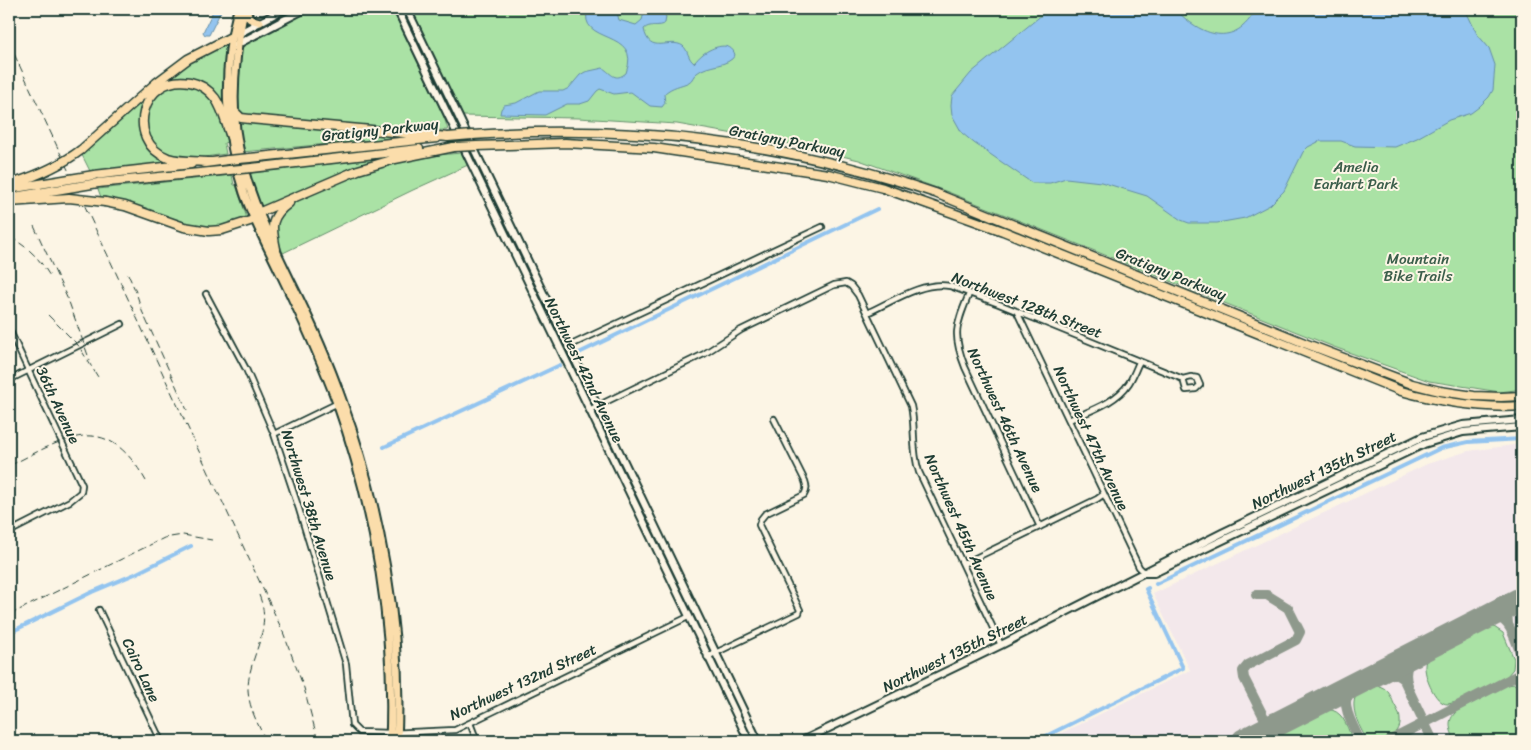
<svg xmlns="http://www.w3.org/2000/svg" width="1531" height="750" font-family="Sriracha,sans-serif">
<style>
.built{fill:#f3e8eb}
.green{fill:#aae2a5;stroke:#64906c}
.water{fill:#93c4ef;stroke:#658ea4}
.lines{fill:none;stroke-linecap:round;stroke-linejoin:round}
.canal{stroke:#93c4ef;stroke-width:4}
.taxiway{stroke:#8e998c;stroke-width:10}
.runway{stroke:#8e998c;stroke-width:25}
.street-casing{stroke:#1f3d34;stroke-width:8}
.secondary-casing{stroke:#1f3d34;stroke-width:10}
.primary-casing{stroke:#1f3d34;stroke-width:11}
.highway-casing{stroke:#1f3d34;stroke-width:11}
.street{stroke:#fcf5e5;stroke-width:4.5}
.secondary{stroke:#fcf5e5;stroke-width:6}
.primary{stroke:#fbddab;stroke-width:7}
.highway{stroke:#fbddab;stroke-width:8}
.rail{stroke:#1f3d34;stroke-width:1;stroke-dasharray:8 4;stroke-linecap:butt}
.highway-bridge-casing{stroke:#1f3d34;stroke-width:11;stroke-linecap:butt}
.highway-bridge{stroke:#fbddab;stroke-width:8}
.labels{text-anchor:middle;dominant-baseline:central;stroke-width:4;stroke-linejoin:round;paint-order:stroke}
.street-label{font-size:15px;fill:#1f3d34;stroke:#fcf5e5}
.park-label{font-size:15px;fill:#3b5e4b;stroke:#fcf5e5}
</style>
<rect width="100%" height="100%" fill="#fcf5e5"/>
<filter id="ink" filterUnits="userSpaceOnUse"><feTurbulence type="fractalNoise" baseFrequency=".02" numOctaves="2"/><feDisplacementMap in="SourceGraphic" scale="10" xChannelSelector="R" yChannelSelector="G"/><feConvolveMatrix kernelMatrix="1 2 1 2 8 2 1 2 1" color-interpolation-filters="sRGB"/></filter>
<g filter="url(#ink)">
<path class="built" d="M1522 444V741H1045L1190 670 1153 594 1427 464 1468 451Z"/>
<path class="green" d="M313 9H392L444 117 448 130 415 131 242 116 236 108 239 48 242 45Z
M410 9H1522V387L1515 390 1500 392 1429 381 1334 347 948 192 859 160 791 144 677 124 578 118 462 116Z
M222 45 227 46 226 116 196 82 183 78 163 81 192 60Z
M189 84 207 93 220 111 218 113 227 142 224 143 226 154C208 156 185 162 168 155 141 144 139 109 161 92 163 90 167 86 170 85 175 83 183 84 189 84Z
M148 93C126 133 149 134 168 162L90 171 81 153Z
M237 119 414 136 242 152Z
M462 153 468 165 413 190 283 253 278 240 276 222 286 208 313 192 360 173 392 163 425 156Z
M392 157 260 209 247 173Z
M232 175 234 185H236L247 218 222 227 197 226 129 205 102 200 98 189Z
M1494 627 1503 633 1514 659 1513 669 1507 676C1493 683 1464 702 1448 704 1435 705 1421 671 1426 661 1430 654 1478 629 1486 627 1489 627 1491 627 1494 627Z
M1514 684 1522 686V741H1455C1450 729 1446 721 1457 711L1507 685Z
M1376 685C1388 688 1390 694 1394 704 1397 709 1400 714 1400 720 1402 737 1380 741 1368 741 1355 722 1341 688 1376 685Z
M1332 710C1345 714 1348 730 1353 741H1284L1282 732 1285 730 1322 711Z"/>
<path class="water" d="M214 9H222L209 35H205L203 32Z
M588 9H616L619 20 636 25 642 20 645 9H661L666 17 665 23C658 28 650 23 644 29 649 56 670 37 683 46 688 50 688 59 694 63 697 60 699 57 703 54 712 47 731 40 735 55 729 67 707 64 697 73 693 75 693 80 689 82 681 86 672 86 664 94L665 103 662 107 650 106 631 92 614 94 600 89 597 91 589 101 580 104H567L545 115 500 114 501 109 504 105 516 103 539 91H563L569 88 580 75 585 72 603 68C612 74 615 82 626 73 643 28 576 45 588 9Z
M1049 9H1175C1201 36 1235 49 1256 9H1465L1477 34 1489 48 1495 65 1493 90 1489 97 1479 107 1471 113 1449 120 1417 138 1395 147 1355 146 1341 141H1320L1308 147 1303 152 1284 191 1270 205 1245 218 1217 223H1189L1181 220 1147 196 1101 182 1066 178 1050 183H1032L974 143 962 133 952 115 951 105 952 96 971 73Z"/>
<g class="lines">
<path class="canal" d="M579 353 877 209
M384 447 560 365
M1156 584 1441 448 1468 442 1522 439
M9 633 92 592 135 574 191 546
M1036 741 1183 668 1146 589 1148 588"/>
<path class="taxiway" d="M1256 595H1267L1288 608 1300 632 1296 640 1248 665 1243 671 1244 678 1276 741
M1487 617C1510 611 1515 641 1522 657
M1508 624 1507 613 1516 602
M1373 675C1385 671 1394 671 1404 680L1433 741
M1354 685C1336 700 1353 725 1360 741
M1408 685C1403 671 1408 661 1419 652
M1389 741 1522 673"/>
<path class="runway" d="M1244 741 1522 599"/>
<defs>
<path id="street" d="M206 294 246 369 274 434 299 509 346 664 352 725 359 732 391 733 455 730 688 617
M969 294C956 326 952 334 965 367L1040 527
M1017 312 1139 567 1145 573
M867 313C892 302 921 281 950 286L999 304 1183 379 1191 377 1197 378 1200 385 1196 389 1186 390 1183 379
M9 329 82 485 81 492 70 501 9 532
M569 346 822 227
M9 380 122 324
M589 410 704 354 741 330 834 285 846 283 851 286 858 295 911 406C916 429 911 448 919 472L1001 645
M1069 420C1089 411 1116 403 1129 383 1133 377 1136 369 1139 362
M274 434 338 403
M963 564 1097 499 1104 494
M99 610 161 741
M707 657 799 613 800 610 759 525 761 519 765 514 804 495C807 490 807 487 805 481L774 419
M470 723 477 741"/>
<path id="secondary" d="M397 9 749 741
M407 9 758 741
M240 33 284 9
M236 45 305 9
M1145 573H1154L1424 444 1463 432 1522 427
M802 741 1001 645 1222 533 1422 437 1463 425 1522 420"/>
<path id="primary" d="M238 9C222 69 224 134 244 193 254 222 269 249 282 277 302 318 321 360 337 403 375 510 395 628 390 741
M244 9C236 49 231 89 236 130 243 186 268 234 292 284 311 322 328 360 342 400 380 504 403 630 397 741
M245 9 250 19 260 22"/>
<path id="highway" d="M235 112 241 118 250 119 448 137
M472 135C632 124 783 141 935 193L1307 344 1412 384 1440 391 1474 396 1501 397 1522 396
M477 146 565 143 654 148 828 174 883 188 1003 231 1401 391C1441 402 1481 409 1522 406
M81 150 156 83 188 59 231 37
M250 158 437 138
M210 162C197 161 181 162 168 158 124 141 142 73 190 82 200 84 209 90 215 98 223 109 226 124 231 137
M205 163 228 160
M252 168 419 149
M94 175 191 164
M98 183 230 170
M105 202 125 206 184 227 209 231 222 230 250 221 254 219 258 213 358 170 395 159 454 147
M276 249C271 226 270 217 289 203"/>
</defs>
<use href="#street" class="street-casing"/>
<use href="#secondary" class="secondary-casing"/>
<use href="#primary" class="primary-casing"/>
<use href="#highway" class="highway-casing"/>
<use href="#street" class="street"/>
<use href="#secondary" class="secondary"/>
<use href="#primary" class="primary"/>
<use href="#highway" class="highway"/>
<path class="rail" d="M9 43 283 632 304 688 318 741
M34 226 69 302 90 361
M9 237C28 246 41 260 51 278
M128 274 136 292 142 311 187 410
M48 315 78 345 98 377
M9 466C67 437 106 410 146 481
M259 595C274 631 248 655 248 690 249 709 258 724 266 741
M9 615 164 538 183 535 212 540"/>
<defs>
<path id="highway-bridge" d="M448 137 472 135
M454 147 477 146
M228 160 250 158
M230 170 252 168
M14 183C39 175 61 165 81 150
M9 189 94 175
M20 196 98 183
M9 202 69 198 105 202"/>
</defs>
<use href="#highway-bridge" class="highway-bridge-casing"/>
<use href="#highway-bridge" class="highway-bridge"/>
</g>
</g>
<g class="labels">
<g class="street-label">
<text transform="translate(380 130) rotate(-6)">Gratigny Parkway</text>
<text transform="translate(787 141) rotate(11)">Gratigny Parkway</text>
<text transform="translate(1171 274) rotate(22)">Gratigny Parkway</text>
<text transform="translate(1027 305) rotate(21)">Northwest 128th Street</text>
<text transform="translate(584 370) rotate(64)">Northwest 42nd Avenue</text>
<text transform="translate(58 405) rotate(65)">36th Avenue</text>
<text transform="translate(1005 420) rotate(65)">Northwest 46th Avenue</text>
<text transform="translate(1091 438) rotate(65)">Northwest 47th Avenue</text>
<text transform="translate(1324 470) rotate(-26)">Northwest 135th Street</text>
<text transform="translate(309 505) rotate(73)">Northwest 38th Avenue</text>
<text transform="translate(961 527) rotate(66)">Northwest 45th Avenue</text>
<text transform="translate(955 653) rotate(-26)">Northwest 135th Street</text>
<text transform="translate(141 670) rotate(65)">Cairo Lane</text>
<text transform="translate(523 682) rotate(-25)">Northwest 132nd Street</text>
</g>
<g class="park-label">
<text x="1356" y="167">Amelia<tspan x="1356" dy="17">Earhart Park</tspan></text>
<text x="1418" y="259">Mountain<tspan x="1418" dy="17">Bike Trails</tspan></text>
</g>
</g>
<rect width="1531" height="750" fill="none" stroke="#fcf5e5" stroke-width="30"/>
<rect x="15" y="15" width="1501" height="720" fill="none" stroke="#1f3d34" stroke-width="2" filter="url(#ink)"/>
</svg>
